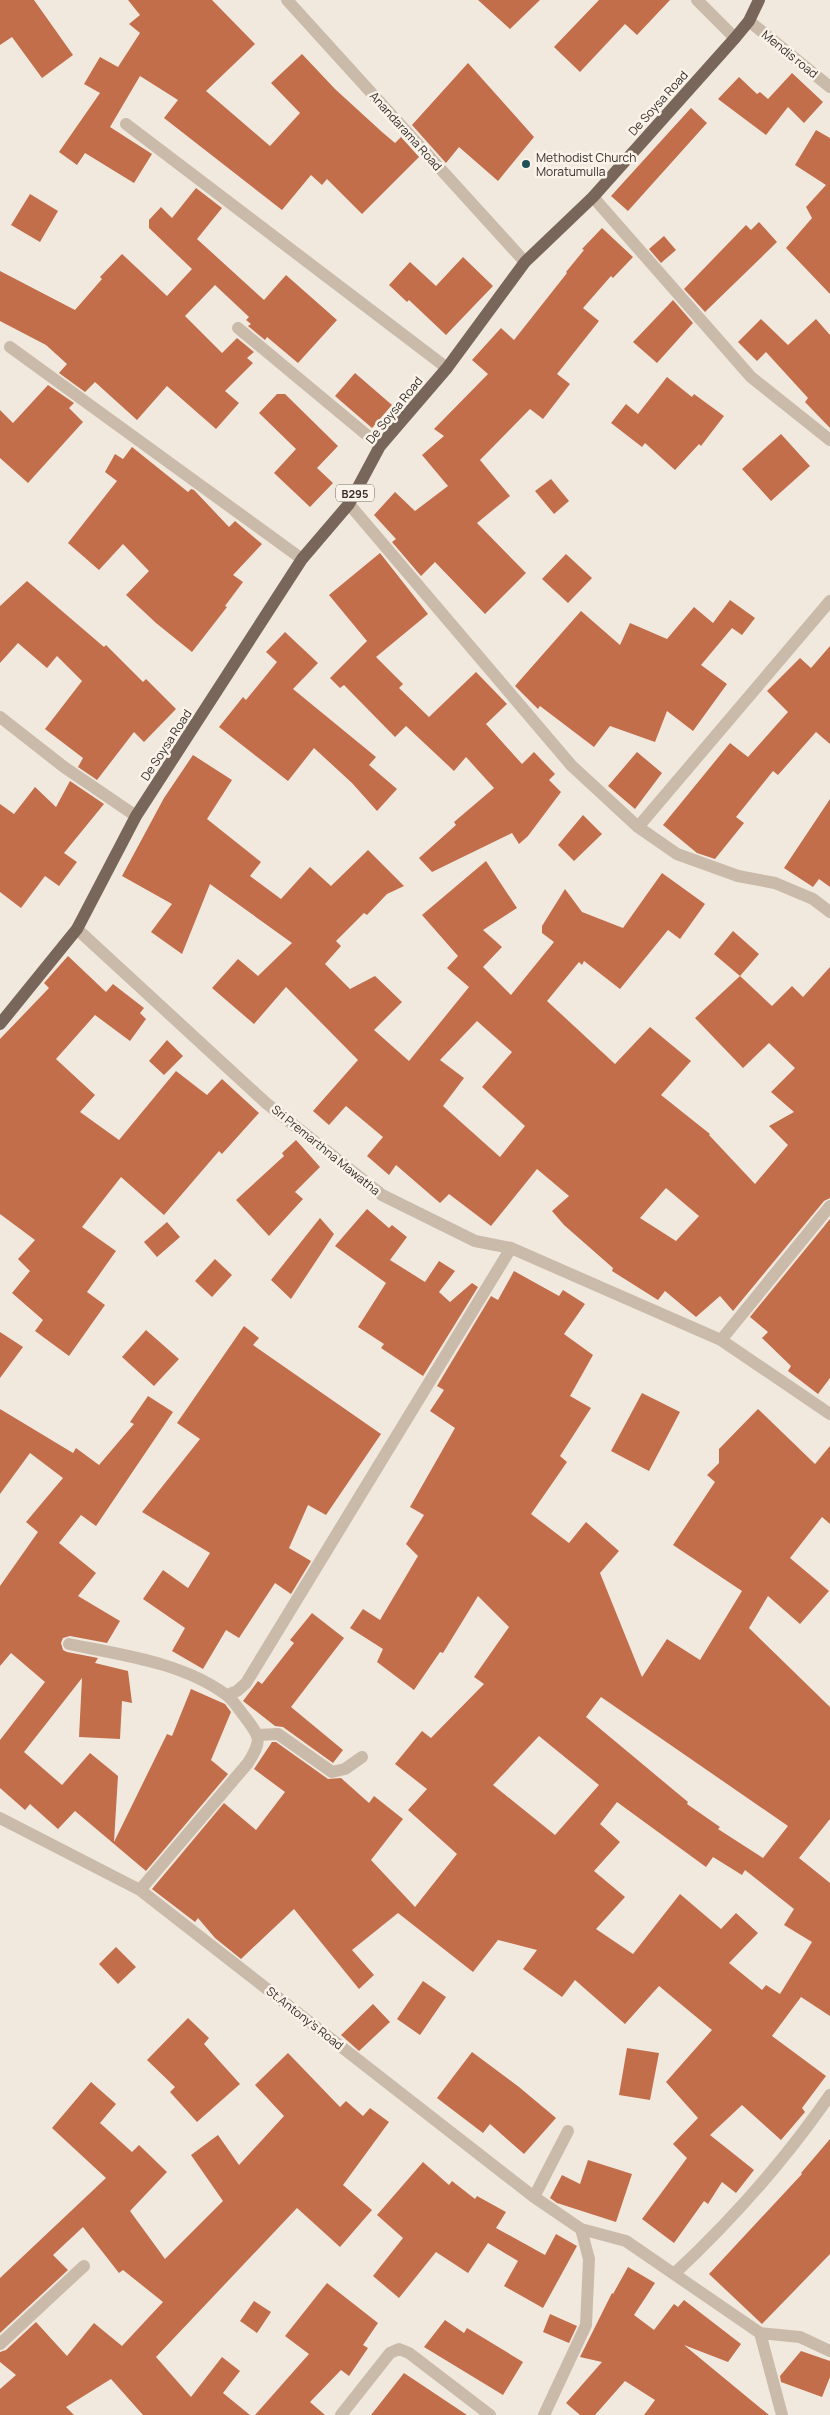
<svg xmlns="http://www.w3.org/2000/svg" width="830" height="2415" font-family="Manrope,sans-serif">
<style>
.building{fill:#c26e4b;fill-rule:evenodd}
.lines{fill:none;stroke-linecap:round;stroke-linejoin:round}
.minor{stroke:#cabaaa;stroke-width:12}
.primary{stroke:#79665b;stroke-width:12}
.poi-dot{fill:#205158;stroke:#f9f3ea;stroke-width:2}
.labels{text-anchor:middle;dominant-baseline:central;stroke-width:5;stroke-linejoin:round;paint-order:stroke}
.shield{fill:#f9f3ea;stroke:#716963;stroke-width:1}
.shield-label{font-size:11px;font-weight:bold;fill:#372e29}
.street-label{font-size:12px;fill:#372e29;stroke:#f9f3ea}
.poi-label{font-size:12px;fill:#372e29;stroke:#f9f3ea;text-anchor:start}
</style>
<rect width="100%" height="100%" fill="#f2e9de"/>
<path class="building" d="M0 0H34L73 55 42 78 12 37 0 45Z
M128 0H212L255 44 206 91 270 146 300 113 271 83 302 54 335 89 382 132 395 143 401 137 419 157 362 214 327 179 322 185 311 175 282 210 164 118 178 100 140 76 110 127 152 154 134 183 85 153 77 165 59 152 100 93 84 84 100 57 118 67 140 33 129 24 140 15Z
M478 0H540L510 29Z
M599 0H670L637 35 625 24 580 72 554 47Z
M468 63 534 137 498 181 459 147 446 163 412 125Z
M792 73 823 102 804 123 788 107 766 135 718 99 739 77 757 94 760 92 768 99Z
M691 108 707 123 628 211 611 196Z
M816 130 830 138V294L786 248 812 218 806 207 826 185 795 165Z
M196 188 222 208 197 239 264 300 286 275 337 320 298 363 267 337 265 340 248 326 251 324 246 320 249 317 215 285 185 316 222 353 237 338 254 352 247 358 253 363 225 391 239 403 216 429 167 386 137 420 95 382 85 392 59 373 67 364 46 345 0 321V271L75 310 102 279 100 277 122 254 167 296 192 269 149 228V220L161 207 172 218Z
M30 194 58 211 40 242 11 225Z
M759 222 777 242 705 312 684 289 746 225 751 230Z
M602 228 633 257 613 278 611 276 583 308 599 321 557 374 570 384 543 419 530 409 480 460 510 496 477 523 526 573 485 614 435 562 421 576 392 542 396 539 374 515 395 492 415 511 448 486 422 455 444 436 434 429 488 374 472 360 501 328 514 340 567 273 566 272 584 250 582 249Z
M664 236 676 250 661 263 649 249Z
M463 257 493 286 446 335 409 300 407 302 389 285 410 262 436 286Z
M673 300 693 323 657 363 633 342Z
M761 319 788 345 816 319 830 335V428L805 402 808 398 766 352 757 361 738 342Z
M355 373 392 405 372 428 335 396Z
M667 377 692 397 694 394 724 416 701 446 699 444 675 470 645 443 642 447 611 423 626 404 638 414Z
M48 385 74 403 69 408 83 422 28 483 0 458V410L13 423Z
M277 394H285L338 446 317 468 333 483 310 507 274 473 296 449 259 413Z
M781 434 810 466 771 501 742 469Z
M132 447 188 492 191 489 194 490 229 527 235 521 262 544 233 575 243 582 225 606 227 607 192 652 156 623 126 595 149 571 123 544 99 570 68 543 117 481 105 472 115 454 123 459Z
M551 479 569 501 554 514 535 491Z
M380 553 428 614 376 657 403 684 399 688 429 717 476 672 507 704 486 724 522 764 534 752 555 774 549 780 561 792 528 836 519 844 512 833 432 872 419 858 456 825 454 822 494 788 466 757 454 771 406 726 395 737 344 685 340 688 330 678 367 641 329 595Z
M566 554 592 578 568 603 542 579Z
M27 581 104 647 106 645 143 682 146 679 176 709 144 742 134 732 97 780 78 767 83 758 45 729 82 681 57 656 47 668 18 643 0 663V606Z
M730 600 755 618 742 635 732 628 701 665 727 684 693 731 667 711 655 742 610 726 594 747 540 706 538 709 515 686 581 611 620 645 630 623 667 639 694 607 713 623Z
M285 632 318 663 293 689 376 757 369 765 397 789 377 811 352 783 314 748 288 781 219 727 243 697 246 700 277 662 266 652Z
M830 646V744L816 732 778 775 773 771 736 817 744 823 715 859 697 853 663 825 730 743 748 757 788 712 767 691 800 658 811 668Z
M637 752 662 773 635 809 608 786Z
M193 755 232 780 207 819 261 862 250 876 281 899 310 867 331 886 368 850 404 886 387 894 367 915 364 913 336 941 341 946 325 964 350 989 375 976 402 1002 374 1030 409 1061 469 987 447 968 458 956 422 915 486 861 517 908 483 930 502 947 483 967 511 995 554 942 542 933V926L565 889 582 912 623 928 662 873 705 904 680 939 668 930 620 989 584 961 582 965 579 962 547 1001 615 1064 650 1027 691 1061 661 1095 710 1134 709 1135 755 1184 788 1145 769 1126 794 1112 771 1092 795 1068 769 1043 743 1068 695 1018 740 976 714 954 733 931 759 954 740 976 772 1006 792 986 803 997 830 967V1198L824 1201 733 1311 720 1296 696 1317 665 1291 658 1300 612 1271 613 1268 564 1225 552 1211 569 1196 537 1169 491 1226 449 1194 440 1203 396 1165 389 1175 367 1156 383 1137 346 1106 329 1125 313 1111 358 1060 286 987 254 1024 212 988 238 959 258 976 292 943 210 884 182 954 151 932 172 904 122 876 164 798ZM477 1021 512 1052 482 1087 525 1126 500 1157 443 1106 464 1078 440 1060ZM666 1188 699 1216 676 1241 640 1218Z
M70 781 104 804 64 853 77 862 59 886 45 876 21 908 0 892V804L14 814 35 787 56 807Z
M830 799V887L819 879 813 887 784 868Z
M583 815 602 834 574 861 558 845Z
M68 956 106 992 113 984 144 1008 140 1013 146 1019 130 1041 95 1015 56 1059 95 1095 80 1112 119 1140 176 1071 207 1095 222 1079 259 1113 222 1154 219 1151 164 1215 121 1177 82 1227 116 1251 87 1292 105 1305 69 1356 35 1331 43 1320 12 1293 30 1271 18 1259 35 1240 0 1214V1039L49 988 44 983Z
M167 1040 183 1056 164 1075 149 1061Z
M296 1140 320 1167 295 1192 303 1199 269 1236 236 1200 284 1156 282 1153Z
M367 1209 389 1228 392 1225 407 1237 390 1260 425 1282 439 1261 455 1271 439 1292 450 1302 472 1283 478 1287 423 1376 381 1348 384 1344 358 1327 386 1283 335 1246Z
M320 1218 334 1234 291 1299 271 1280Z
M830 1219V1378L818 1394 788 1371 791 1366 762 1338 768 1332 750 1317Z
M167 1222 180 1237 157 1257 144 1242Z
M215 1259 232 1275 212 1297 195 1281Z
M514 1271 559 1296 563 1290 585 1304 564 1334 593 1355 570 1396 591 1408 560 1456 567 1462 531 1514 569 1543 586 1522 619 1551 600 1573 642 1677 667 1639 700 1660 742 1591 673 1545 715 1482 707 1475 719 1463V1449L758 1409 815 1464 830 1446V1524L822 1517 790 1558 829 1591 800 1624 768 1596 749 1628 830 1707V1819L799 1858 830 1883V2016L801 1997 772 2036 826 2076 802 2108 805 2112 781 2140 742 2105 710 2135 754 2170 736 2193 722 2182 708 2204 704 2201 674 2243 642 2219 687 2158 673 2144 698 2118 666 2082 712 2030 659 1986 625 2024 575 1980 562 1997 523 1969 537 1950 498 1940 473 1972 398 1913 352 1950 374 1975 359 1989 294 1909 241 1959 215 1938 198 1918 195 1922 152 1889 224 1803 256 1830 285 1792 254 1769 272 1742H276L328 1779 341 1778 369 1803 374 1796 403 1819 371 1860 415 1907 457 1854 408 1810 427 1789 395 1764 422 1731 431 1738 484 1684 474 1677 509 1627 478 1596 443 1653 440 1652 414 1690 377 1662 383 1649 350 1628 363 1609 380 1620 418 1556 406 1544 424 1515 410 1507 455 1428 430 1411 444 1390 437 1386 491 1296 498 1300ZM601 1697 788 1826 763 1858 718 1829 720 1827 687 1804 688 1802 586 1717ZM539 1736 599 1785 555 1835 493 1785ZM617 1802 706 1867 713 1857 742 1875 745 1870 794 1909 784 1925 812 1942 780 1994 766 1985 762 1990 729 1963 758 1933 736 1913 721 1929 680 1894 633 1954 596 1929 625 1897 594 1871 620 1842 600 1824Z
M244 1326 259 1338 253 1345 381 1434 326 1515 308 1505 289 1548 311 1561 291 1594 275 1583 239 1638 226 1630 203 1669 172 1651 185 1628 143 1599 163 1570 188 1588 210 1553 142 1512 200 1439 177 1423Z
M146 1330 179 1359 154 1386 122 1357Z
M0 1332 23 1347 0 1378Z
M642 1393 680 1412 649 1471 611 1451Z
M148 1396 173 1412 96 1526 81 1515 59 1543 96 1573 78 1596 120 1621 107 1643 70 1636 63 1638 61 1643 63 1650 67 1652 98 1658 95 1663 128 1671 132 1703 122 1701 120 1739 79 1737 82 1678 24 1752 62 1785 90 1753 118 1776 114 1842 167 1734 172 1736 191 1689 225 1704 231 1712 211 1760 228 1774 146 1871 75 1811 58 1829 30 1804 25 1810 0 1788V1740L45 1682 11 1653 0 1666V1586L38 1532 26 1522 63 1478 30 1453 0 1494V1409L73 1453 76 1448 99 1465 134 1424 130 1422Z
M312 1613 344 1638 291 1707 343 1750 333 1763 283 1727 275 1726 243 1701 258 1681 262 1684 294 1643 290 1640Z
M116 1947 136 1967 118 1984 99 1964Z
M423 1981 446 1997 420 2035 397 2019Z
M373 2004 390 2022 359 2051 341 2035Z
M188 2018 209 2038 204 2044 240 2084 197 2122 170 2092 175 2087 147 2060Z
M627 2048 659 2053 650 2100 619 2095Z
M472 2052 519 2087 556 2118 524 2154 490 2124 483 2133 437 2098Z
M288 2053 340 2107 346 2101 363 2116 370 2108 389 2122 343 2185 372 2210 340 2247 297 2208 156 2357 191 2397 222 2357 240 2371 223 2393 250 2415H143L111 2379 66 2407 74 2415H0V2389L16 2375 0 2362V2352L6 2350 36 2322 67 2356 94 2323 122 2346 163 2302 123 2270 119 2273 83 2227 53 2255 68 2270 0 2333V2278L106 2178 52 2128 91 2082 116 2104 100 2123 132 2152 139 2145 167 2172 130 2211 165 2259 223 2201 191 2155 218 2135 239 2165 284 2116 255 2085Z
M830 2139V2254L762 2324 709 2274 802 2174 801 2173Z
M588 2160 632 2174 616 2222 557 2203 550 2198 562 2175 580 2184Z
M423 2162 449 2185 452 2181 475 2199 477 2196 506 2212 496 2228 545 2255 556 2234 577 2246 543 2308 504 2286 518 2261 488 2243 468 2273 436 2252 399 2298 373 2276 403 2238 377 2215Z
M628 2267 655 2283 634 2315 654 2330 674 2304 678 2307 684 2300 741 2344 728 2362 684 2345 769 2415H644L655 2400 625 2381 595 2415H580L566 2403 602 2362 580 2357 612 2293 613 2294Z
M327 2283 378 2323 363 2345 368 2348 349 2376 341 2370 310 2402 325 2415H255L309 2354 285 2336Z
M254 2301 271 2312 257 2333 240 2321Z
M550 2314 577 2326 569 2343 543 2332Z
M445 2320 464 2333 467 2328 523 2362 503 2395 424 2347Z
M801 2351 830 2361V2377L822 2397 781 2382 780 2376Z
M404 2373 467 2415H371Z"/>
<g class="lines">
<path class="minor" d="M287 0 525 262
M697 0 735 38
M749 21 830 87
M126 124 447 368
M593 197 751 377 830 440
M238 328 380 446
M10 347 302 559
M349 504 571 765 638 827 677 854 738 876 775 883 813 899 830 912
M0 717 64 767 136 816
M638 827 830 601
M77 929 266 1103 382 1195 475 1241 511 1248 721 1340 830 1414
M721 1340 830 1206
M69 1644C121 1655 181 1662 225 1694 233 1699 239 1710 245 1717 261 1738 262 1740 248 1763L140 1890
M227 1695 237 1691 246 1683 511 1248
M258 1735 278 1734 332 1772 345 1769 362 1757
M0 1818 140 1890 534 2197 568 2131
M534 2197 581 2229 589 2259 586 2325 544 2415
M581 2229 626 2241 674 2274C732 2220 785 2160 830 2095
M674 2274 760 2333 782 2415
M760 2333 800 2337 830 2351
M0 2344 84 2266
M341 2415 390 2353 399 2349 409 2353 490 2415"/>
<path class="primary" d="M0 1024 77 929 136 816 302 559 349 504 380 446 447 368 525 262 593 197 735 38 749 21 759 0"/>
</g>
<circle class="poi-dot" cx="526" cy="164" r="5"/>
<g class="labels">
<rect class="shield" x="336" y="484.5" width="38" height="17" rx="4"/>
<g class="shield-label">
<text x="355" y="493">B295</text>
</g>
<g class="street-label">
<text transform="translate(790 54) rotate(39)">Mendis road</text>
<text transform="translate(658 103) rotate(-48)">De Soysa Road</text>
<text transform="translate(406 131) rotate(48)">Anandarama Road</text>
<text transform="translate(394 410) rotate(-51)">De Soysa Road</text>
<text transform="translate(166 745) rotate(-57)">De Soysa Road</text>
<text transform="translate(326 1150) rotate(39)">Sri Premarthna Mawatha</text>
<text transform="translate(305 2018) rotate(38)">St.Antony's Road</text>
</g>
<g class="poi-label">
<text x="536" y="157">Methodist Church<tspan x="536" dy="14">Moratumulla</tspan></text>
</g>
</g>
</svg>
